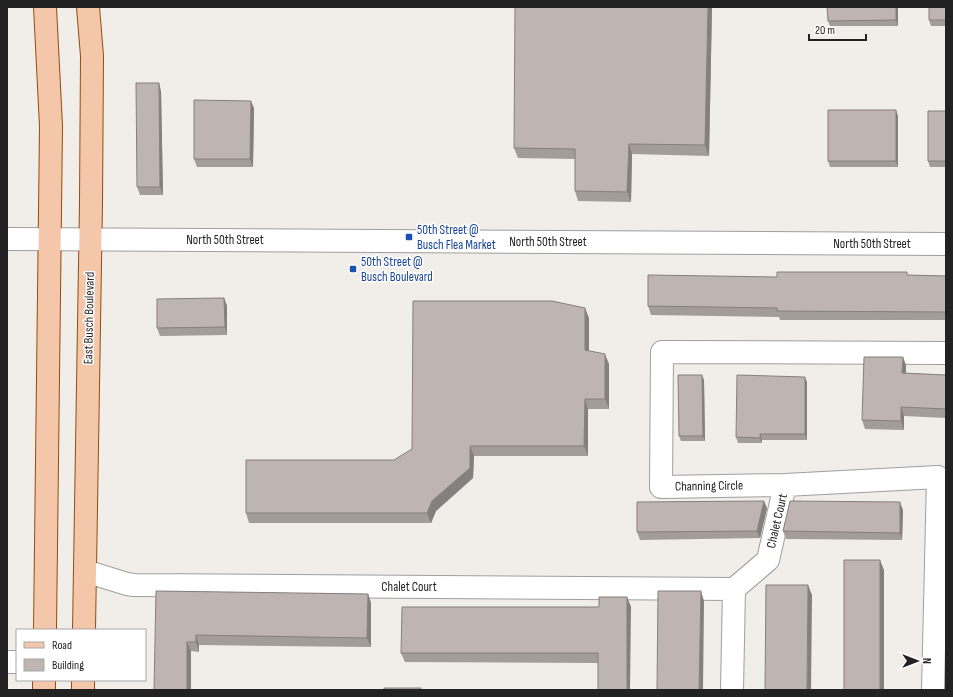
<svg xmlns="http://www.w3.org/2000/svg" width="953" height="697" font-family="'Sofia Sans Condensed',sans-serif">
<style>
.lines{fill:none;stroke-linecap:round;stroke-linejoin:round}
.minor-casing{stroke:#9f9f9f;stroke-width:24}
.major-casing{stroke:#924e0d;stroke-width:24}
.minor{stroke:#fff;stroke-width:22}
.major{stroke:#f5c7aa;stroke-width:22}
.wall{fill:#a39c99}
.shaded-wall{fill:#857f7d}
.building{fill:#beb5b2;stroke:#857f7d}
.transit-dot{fill:#1a4fb4;stroke:#fff;stroke-width:1.5}
.labels{text-anchor:middle;dominant-baseline:central;stroke-width:3;stroke-linejoin:round;paint-order:stroke}
.transit-label{font-size:13px;fill:#164399;stroke:#fff;text-anchor:start}
.street-label{font-size:13px;fill:#222;stroke:#fff}
</style>
<rect width="100%" height="100%" fill="#f1ede9"/>
<g class="lines">
<defs>
<path id="minor" d="M7 239 946 244
M85 571 127 584 134 585 734 589 768 560 785 485
M7 662H17
M732 690 734 589
M933 690 938 477 785 485 661 487 662 352 946 353"/>
<path id="major" d="M45 630 51 126 45 7
M84 630 91 203 92 56 88 7
M44 680V690
M83 690V680"/>
</defs>
<use href="#minor" class="minor-casing"/>
<use href="#major" class="major-casing"/>
<use href="#minor" class="minor"/>
<use href="#major" class="major"/>
</g>
<path class="wall" d="M712 7 709 156 632 154 631 202 578 201 575 191V159L518 158 514 148Z
M898 7V26H830L828 21Z
M946 7V26H931L929 20Z
M161 91 163 195H140L137 187Z
M254 108 253 167H197L194 159Z
M946 111V167H930L928 161Z
M898 116V167H830L828 161Z
M908 275 946 276V320H780L779 317 651 315 648 306 777 277Z
M224 298 227 306V335L160 336 157 328Z
M589 318V351L609 364V409H588V456H474L473 478 436 511 431 523H249L246 513 394 460 412 449Z
M906 365V373L946 375V418L904 416V430L865 429 862 420Z
M704 380 705 441H681L679 436Z
M807 382V440H762V443H738L736 437Z
M767 508 760 538 640 540 637 532Z
M903 510 902 540 786 539 783 531Z
M156 591 368 594 371 603V647L199 645V652L191 651V690Z
M627 597 631 607 598 663 405 662 401 653 599 607Z"/>
<path class="shaded-wall" d="M708 7H712L709 156 705 145Z
M896 7H898V26L896 20Z
M159 83 161 91 163 195 160 187Z
M251 101 254 108 253 167 250 159Z
M896 110 898 116V167L896 161Z
M629 144 632 154 631 202 627 192Z
M224 298 227 306V335L225 327Z
M585 308 589 318V360L585 350Z
M605 354 609 364V409L605 399Z
M903 357 906 365V382L902 373Z
M702 375 704 380 705 441 703 436Z
M805 377 807 382V440L805 434Z
M585 399 588 409V456L584 446Z
M901 407 904 416V430L901 421Z
M760 434 762 440V443L760 438Z
M470 446 474 456 473 478 436 511 431 523 427 513 432 501Z
M764 501 767 508 760 538 757 531Z
M900 502 903 510 902 540 900 533Z
M880 560 884 570V690H880Z
M808 585 812 595 811 690H807Z
M701 591 704 601 703 690H699Z
M368 594 371 603V647L367 638Z
M627 597 631 607 630 690H627Z
M196 635 199 645V652L196 642Z
M187 642 191 651V690H187Z"/>
<path class="building" d="M515 7H708L705 145 629 144 627 192 575 191V149L514 148Z
M827 7H896V20L828 21Z
M929 7H946V20H929Z
M136 83H159L160 187H137Z
M194 100 251 101 250 159H194Z
M828 110H896V161H828Z
M928 111H946V161H928Z
M777 272H907V275L946 276V312L777 311V308L648 306V275L777 277Z
M224 298 225 327 157 328V299Z
M413 301H552L585 308V350L605 354V399H585L584 446H470V468L432 501 427 513H246V460H394L412 449Z
M864 357H903L902 373 946 375V409L901 407V421L862 420Z
M678 375H702L703 436H679Z
M737 375 805 377V434H760V438L736 437Z
M764 501 757 531 637 532V502Z
M790 501 900 502V533L783 531Z
M844 560H880V690H844Z
M766 585H808L807 690H765Z
M156 591 368 594 367 638 196 635V642H187V690H154Z
M658 591H701L699 690H657Z
M599 597H627V690H598V653H401L402 607H599Z
M384 688H421V690H384Z"/>
<g class="transit-dot">
<rect x="405" y="233" width="8" height="8" rx="2"/>
<rect x="349" y="265" width="8" height="8" rx="2"/>
</g>
<g class="labels">
<g class="transit-label">
<text x="417" y="230">50th Street @<tspan x="417" dy="15">Busch Flea Market</tspan></text>
<text x="361" y="262">50th Street @<tspan x="361" dy="15">Busch Boulevard</tspan></text>
</g>
<g class="street-label">
<text x="225" y="240">North 50th Street</text>
<text x="548" y="242">North 50th Street</text>
<text x="872" y="244">North 50th Street</text>
<text transform="translate(89 318) rotate(-89)">East Busch Boulevard</text>
<text transform="translate(709 486) rotate(-1)">Channing Circle</text>
<text transform="translate(777 521) rotate(-77)">Chalet Court</text>
<text x="409" y="587">Chalet Court</text>
</g>
</g>
<rect width="953" height="697" fill="none" stroke="#222222" stroke-width="16"/>
<rect x="16" y="629" width="130" height="52" fill="#ffffff" stroke="#a7a7a7"/>
<rect x="24" y="642" width="20" height="6" fill="#f5c7aa" stroke="#a7a7a7"/>
<text x="52" y="649" font-size="12" fill="#222222">Road</text>
<rect x="24" y="659" width="20" height="12" fill="#beb5b2" stroke="#a7a7a7"/>
<text x="52" y="669" font-size="12" fill="#222222">Building</text>
<g transform="translate(917 661) rotate(90)" stroke="#ffffff" stroke-width="3" paint-order="stroke">
<path d="M0-3L7 15L0 10L-7 15Z" fill="#222222"/>
<text y="-6" font-size="11" font-weight="bold" text-anchor="middle" fill="#222222">N</text>
</g>
<path d="M809 34v6h57v-6" fill="none" stroke="#222222" stroke-width="2"/>
<text x="815" y="34" font-size="12" fill="#222222" stroke="#ffffff" stroke-width="3" paint-order="stroke">20 m</text>
</svg>
